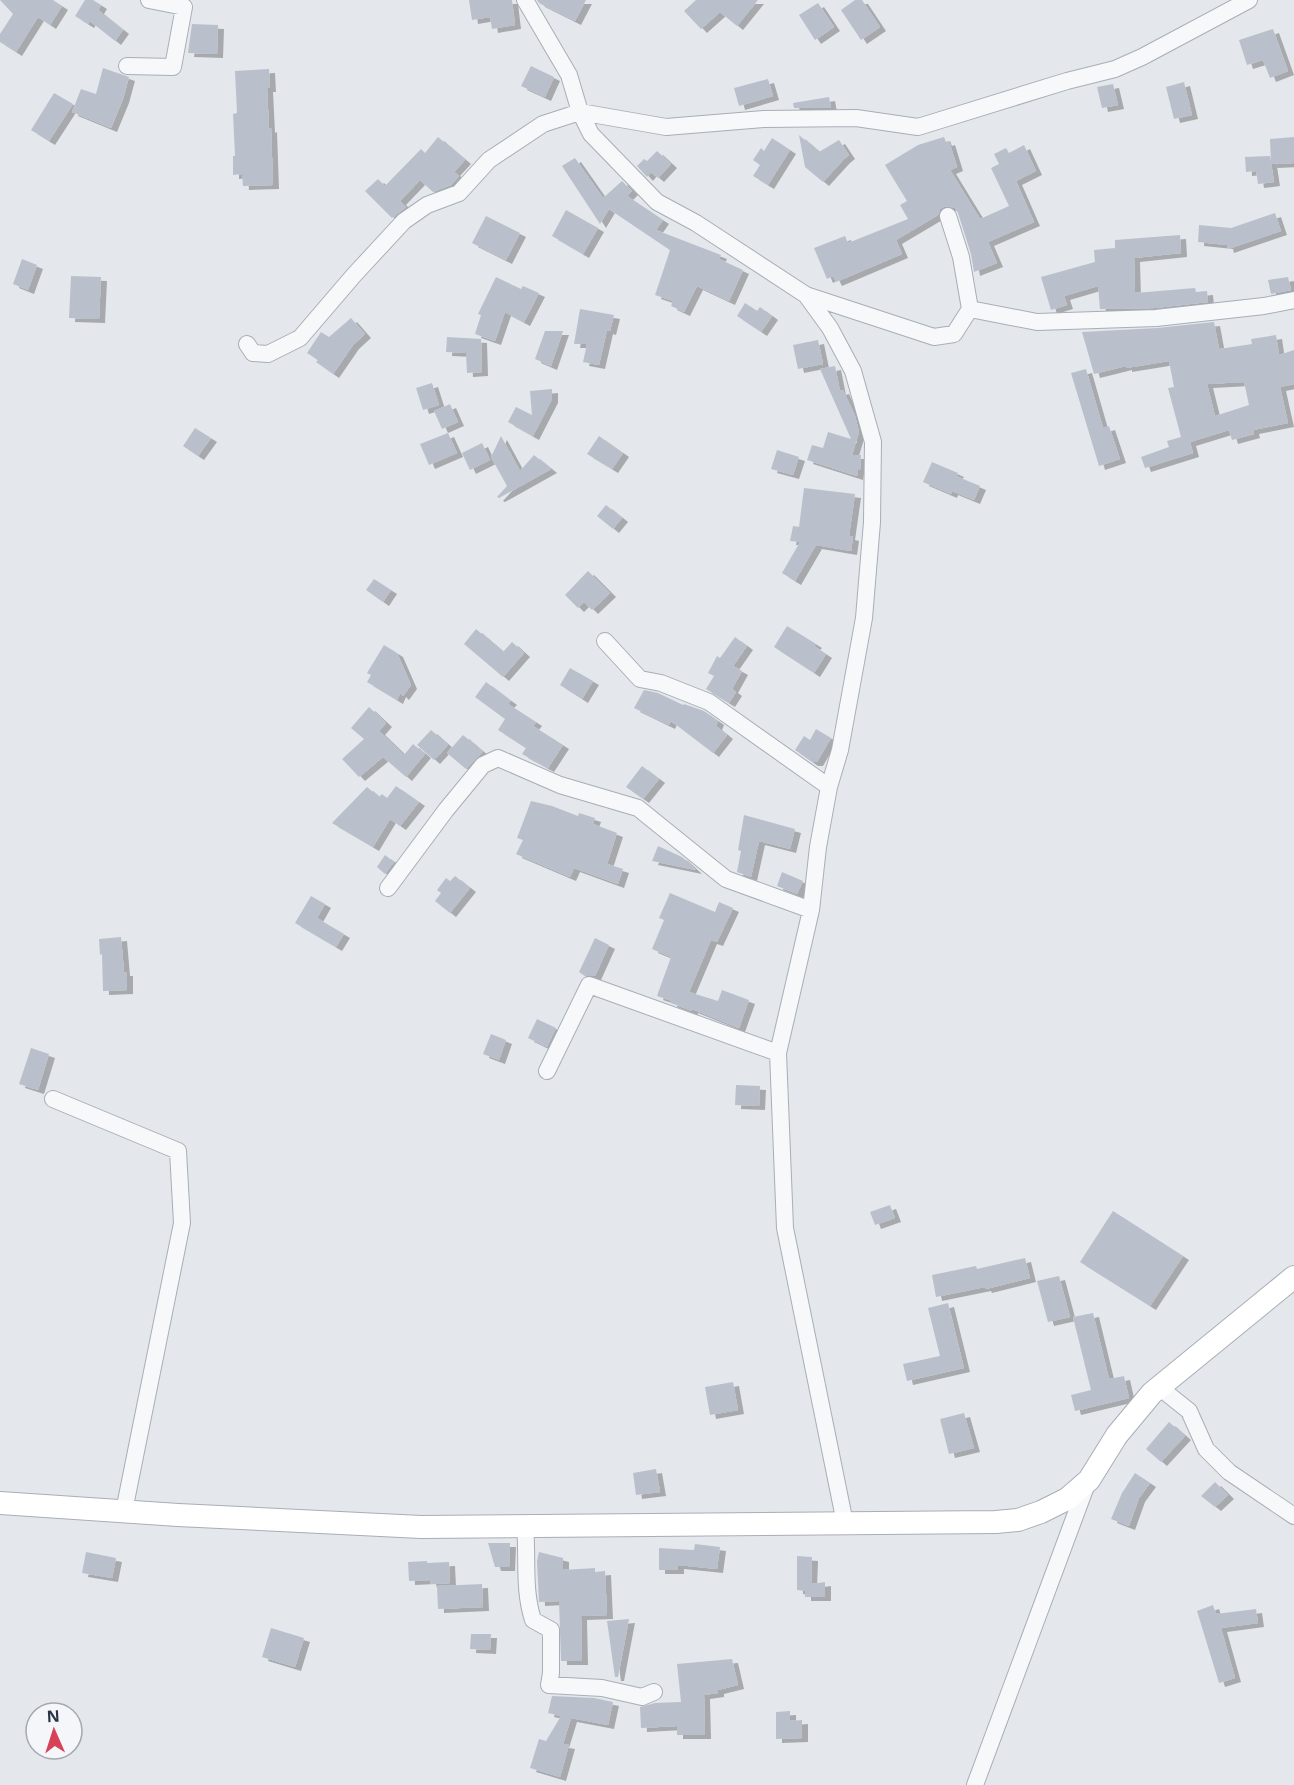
<svg xmlns="http://www.w3.org/2000/svg" width="1294" height="1785" font-family="'Open Sans',sans-serif">
<style>
.building{fill:#bac0cb;fill-rule:evenodd;filter:url(#shadow)}
.lines{fill:none;stroke-linecap:round;stroke-linejoin:round}
.street-casing{stroke:#a8aeb7;stroke-width:18}
.secondary-casing{stroke:#a8aeb7;stroke-width:24}
.street{stroke:#f7f8fa;stroke-width:16}
.secondary{stroke:#fff;stroke-width:22}
</style>
<defs>
<filter id="shadow"><feDropShadow dx="6" dy="4" stdDeviation="0" flood-color="#0004"/></filter>
</defs>
<rect width="100%" height="100%" fill="#e4e7ec"/>
<path class="building" d="M0 0H53L62 6 50 25 38 17 16 52 0 42V34L13 14Z
M85 0H93L101 5 98 10 123 30 115 41 90 21 88 24 75 16Z
M469 0H512L515 25 492 29 490 17 472 20Z
M537 0H586L575 21 539 3Z
M696 0H758L737 26 720 12 701 29 684 11Z
M855 0H862L880 27 861 40 841 10Z
M818 3 834 27 815 40 799 15Z
M192 24 218 25 217 54 188 53Z
M1273 29 1288 71 1270 78 1263 60 1247 65 1239 40Z
M531 66 554 77 545 97 521 86Z
M103 68 129 77 123 99 111 128 72 112 81 89 96 94Z
M269 69 270 88H267L269 129 271 128 273 185 243 186 242 174 233 175V156H235L233 114 237 113 235 71Z
M768 79 773 96 739 106 734 88Z
M1184 82 1192 115 1174 119 1166 87Z
M1113 84 1118 105 1102 108 1097 87Z
M54 93 73 104 49 141 31 130Z
M829 97 831 108H794L793 103Z
M799 135 819 152 839 140 849 155 844 159 823 182 805 167Z
M438 137 465 160 454 172 459 176 451 185 433 192 420 180 400 201 406 207 392 218 365 191 378 179 385 186 421 149 425 153Z
M944 137 946 142 949 141 957 167 950 170 980 219 1009 206 991 168 999 164 994 154 1006 148 1009 153 1024 145 1036 171 1016 181 1034 222 988 242 997 263 974 272 971 254 958 213 955 208 945 206 940 209 938 215 896 240 902 254 836 282 833 276 827 279 814 248 845 236 848 243 908 219 900 205 907 201 885 165 918 145Z
M1294 137V163L1271 164 1270 139Z
M772 138 790 150 768 185 753 176 760 165 753 160 761 148 764 151Z
M657 151 671 164 658 178 651 172 647 177 637 166 644 159 647 161Z
M1270 156 1274 182 1258 184 1256 171 1246 172 1245 157Z
M575 158 603 198 622 181 632 191 627 196 663 220 656 230 721 255 719 259 743 270 729 301 697 286 684 312 671 306 673 301 655 295 670 250 609 209 600 224 562 166Z
M566 210 598 228 583 254 552 236Z
M1275 213 1281 231 1228 249 1227 245 1198 242 1199 225 1231 228Z
M486 216 520 233 506 260 472 243Z
M1180 235 1181 253 1134 258 1135 293 1195 288 1196 292 1207 291 1208 302 1155 308 1100 309 1098 286 1064 296 1067 305 1051 310 1041 277 1095 262 1094 250 1115 248V240Z
M22 259 37 265 28 290 13 284Z
M71 276 101 277 99 319 69 318Z
M496 277 521 289 523 286 539 293 524 322 505 312 495 341 475 334 481 315 478 314Z
M1288 277 1291 290 1271 294 1268 280Z
M745 303 757 311 760 307 772 316 761 332 737 316Z
M580 309 614 315 610 331 607 330 599 365 583 362 587 344H574Z
M351 318 365 334 353 345 333 374 316 362 318 360 307 353 321 332 329 337Z
M1214 322 1219 349 1252 344 1251 339 1276 335 1279 355 1294 350V384L1280 387 1288 423 1253 430 1254 434 1232 440 1229 430 1190 442 1193 453 1145 468 1141 457 1169 447 1167 441 1181 437 1168 388 1174 387 1169 361 1126 368V366L1094 374 1082 332 1157 328ZM1244 382 1249 405 1215 416 1207 384Z
M545 331H563L551 366 535 359Z
M447 337 481 339 482 372 467 373 466 353 446 352Z
M818 340 823 364 798 369 793 345Z
M835 366 840 391 843 390 855 416 859 432 852 455H861L860 470H858L857 476 807 460 812 445 823 448 828 432 851 439 820 369Z
M1086 369 1103 428 1109 426 1120 459 1099 466 1071 373Z
M432 383 439 405 423 410 416 388Z
M552 389V399L533 436 508 422 516 407 532 415 530 391Z
M450 404 458 422 442 429 434 411Z
M195 428 211 438 198 456 183 446Z
M448 433 457 453 429 465 420 444Z
M501 436 520 471 534 455 551 469 499 498 497 497 507 486 491 457Z
M599 436 623 453 612 469 587 454Z
M482 443 490 460 470 470 462 453Z
M777 450 799 457 793 475 771 469Z
M932 462 958 473 956 476 980 486 974 500 952 491 951 494 923 482Z
M804 488 855 494 849 536 853 537 851 551 816 545 795 581 782 573 800 542 790 541 793 526 799 527Z
M606 505 622 518 613 529 597 516Z
M588 571 610 593 592 610 584 602 578 608 565 595Z
M374 579 391 590 383 602 366 590Z
M787 626 816 644 814 646 826 654 814 673 774 647Z
M476 629 503 652 512 642 524 653 503 677 464 644Z
M735 637 747 646 733 666 742 671 732 689 736 692 729 703 706 689 714 676 708 673 717 656 720 658Z
M384 645 397 653 411 685 403 696 400 693 397 700 367 682 371 675 367 673Z
M570 668 593 681 582 699 560 685Z
M486 682 511 701 508 704 536 722 533 726 563 745 548 768 522 754 526 748 498 730 505 719 475 697Z
M644 690 658 693 683 705 684 704 704 711 718 721 716 726 727 735 713 753 671 721 669 725 634 708Z
M369 707 386 723 379 731 404 755 413 744 425 754 406 777 383 757 359 777 342 759 364 739 351 728Z
M816 729 831 738 817 762H812L795 750 804 736 810 740Z
M431 730 448 745 434 760 417 745Z
M463 735 483 752 466 769 447 753Z
M642 766 659 779 643 799 626 787Z
M396 786 419 802 400 826 390 819 373 847 332 823 367 787 379 797 382 794 387 798Z
M531 801 552 806 578 816 579 813 595 818 593 824 617 833 607 864 623 869 618 884 574 868 570 877 516 854 523 840 517 838Z
M744 815 795 829 790 849 759 841 751 877 737 872 741 851 738 850Z
M658 846 682 857 696 870 652 861Z
M385 855 394 862 385 874 377 867Z
M782 872 803 881 797 894 777 886Z
M455 876 470 888 450 913 435 901 441 893 437 890 446 878 450 881Z
M670 893 715 912 719 902 733 908 717 942 711 940 689 992 718 1001 722 990 749 1000 739 1028 692 1009V1011L671 1003 672 1001 657 996 671 957 652 949 664 920 659 918Z
M311 896 325 904 317 918 344 934 336 947 295 923Z
M121 937 124 972H127V990L103 991 102 954 100 955 99 939Z
M595 938 609 945 595 976H585L579 972Z
M537 1019 556 1028 547 1047 528 1038Z
M491 1034 506 1040 499 1060 483 1054Z
M31 1048 49 1054 38 1090 19 1084Z
M736 1085 760 1086 759 1106 735 1105Z
M890 1205 895 1218 875 1225 870 1212Z
M1113 1211 1183 1256 1150 1306 1080 1262Z
M1025 1258 1030 1278 986 1289 985 1287 936 1297 932 1275 976 1266 977 1269Z
M1059 1276 1070 1317 1048 1322 1037 1281Z
M948 1303 964 1368 907 1381 903 1364 940 1356 928 1308Z
M1093 1313 1109 1379 1124 1376 1129 1398 1075 1411 1071 1395 1091 1390 1073 1317Z
M733 1382 738 1410 710 1415 705 1387Z
M964 1413 974 1448 949 1454 940 1419Z
M1169 1422 1185 1436 1161 1462 1146 1449Z
M656 1469 660 1492 636 1495 633 1473Z
M1135 1473 1150 1483 1139 1498 1129 1526 1111 1519 1122 1493Z
M1215 1482 1228 1495 1215 1507 1201 1496Z
M488 1543H510L509 1567H495Z
M695 1544 720 1547 717 1569 678 1565V1570H659V1548L694 1550Z
M86 1552 116 1558 112 1578 82 1573Z
M539 1552 563 1558V1570L595 1568V1572L605 1571 607 1615 581 1616 582 1661H561L559 1601 539 1602 537 1561Z
M797 1556 812 1557 811 1584 825 1582V1597H805V1591L797 1590Z
M427 1561V1563L449 1562 450 1583 431 1584 430 1580 409 1581 408 1562Z
M482 1584 483 1607 438 1609 437 1586Z
M1213 1605 1216 1614 1256 1609 1258 1623 1221 1628 1235 1678 1219 1683 1197 1611Z
M629 1619 618 1677H615L607 1621Z
M271 1628 304 1638 295 1667 262 1657Z
M471 1634H491L490 1650 470 1649Z
M732 1659 738 1685 718 1690V1693L704 1695 705 1735H677V1726L641 1728 640 1707 655 1703 681 1702 677 1664Z
M552 1696 594 1698 613 1702 608 1725 571 1718 563 1744 569 1745 560 1777 530 1768 539 1739 546 1741 561 1716 548 1713Z
M790 1711V1721L802 1720V1738L776 1739V1712Z"/>
<g class="lines">
<defs>
<path id="street" d="M127 66 173 67 184 7 149 0
M806 295 934 337 954 334 970 309 961 257 948 216
M970 309 1037 322 1156 318 1264 306 1294 300
M247 344 253 353 268 354 300 338 354 275 404 221 427 205 459 193 489 160 543 124 580 112 569 75 525 0
M605 641 640 679 661 683 709 702 829 787
M388 888 446 810 483 765 498 758 560 785 638 808 726 879 811 910
M547 1071 589 985 778 1053
M53 1099 178 1151 182 1223 124 1511
M1159 1387 1189 1411 1206 1449 1229 1472 1294 1516
M845 1523 785 1228 778 1053 811 910 818 847 829 787 840 750 864 618 872 522 873 442 853 371 830 328 806 295 696 223 657 202 591 134 580 112 666 127 764 119 856 118 918 127 1067 81 1115 69 1142 57 1249 0
M525 1526C528 1558 523 1589 533 1620L551 1630V1673L549 1685 602 1688 642 1697 654 1692
M975 1785 1088 1481"/>
<path id="secondary" d="M0 1503 178 1515 421 1527 996 1522 1018 1520 1041 1512 1067 1499 1089 1480 1117 1435 1152 1393 1294 1277"/>
</defs>
<use href="#street" class="street-casing"/>
<use href="#secondary" class="secondary-casing"/>
<use href="#street" class="street"/>
<use href="#secondary" class="secondary"/>
</g>
<g transform="translate(54 1731) rotate(357)"><circle r="28" fill="#f4f6f9" stroke="#a3a8b1" stroke-width="1.5"/>
<path d="M0-4.5L10 22L0 15L-10 22Z" fill="#d84259"/>
<text y="-9" font-size="16" font-weight="bold" text-anchor="middle" fill="#2a3446">N</text>
</g>
</svg>
